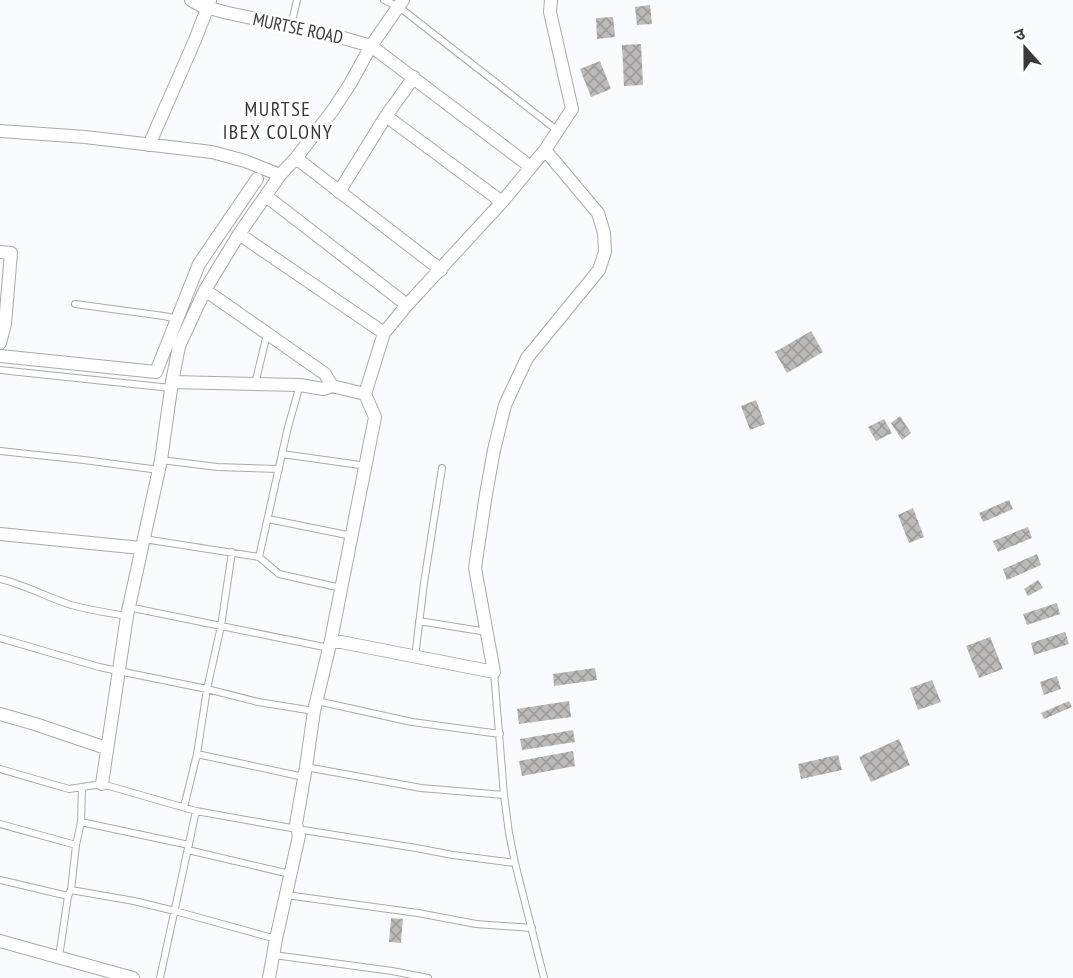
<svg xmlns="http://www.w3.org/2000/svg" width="1073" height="978" font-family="'PT Sans Narrow','Noto Sans Devanagari',sans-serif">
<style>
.building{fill:url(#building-cross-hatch)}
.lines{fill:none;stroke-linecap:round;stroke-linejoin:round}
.service-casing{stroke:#a8aaac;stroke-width:8}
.minor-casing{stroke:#a8aaac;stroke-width:14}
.service{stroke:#fff;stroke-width:6}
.minor{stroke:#fff;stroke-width:12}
.labels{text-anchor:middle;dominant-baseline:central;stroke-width:6;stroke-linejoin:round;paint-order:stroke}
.street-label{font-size:18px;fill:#3a3a3b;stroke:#fff}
.neighbourhood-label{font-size:20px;letter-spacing:1.5px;fill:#3a3a3b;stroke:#fff}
</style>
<defs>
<pattern id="building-cross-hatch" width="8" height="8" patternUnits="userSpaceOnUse" patternTransform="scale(1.5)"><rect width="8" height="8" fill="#bdbbb9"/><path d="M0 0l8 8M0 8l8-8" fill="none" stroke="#9b9998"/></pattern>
</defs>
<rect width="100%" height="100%" fill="#fafbfe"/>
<path class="building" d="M650 5 652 24 637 25 635 7Z
M613 17 615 37 597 39 596 18Z
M641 44 643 85 624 86 622 45Z
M600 61 611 89 591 97 580 69Z
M811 331 823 352 787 373 775 352Z
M756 400 765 424 750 430 741 406Z
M900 416 911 433 902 440 891 423Z
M884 419 892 433 876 441 868 427Z
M1009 500 1013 509 983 522 979 513Z
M913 508 924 537 909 543 898 515Z
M1028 527 1032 538 998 552 993 541Z
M1037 554 1041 565 1007 580 1003 569Z
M1038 580 1043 588 1028 596 1024 589Z
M1057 603 1060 614 1027 625 1023 614Z
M1065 632 1069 644 1034 655 1031 643Z
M990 637 1003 669 979 678 966 646Z
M595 668 597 680 554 686 553 674Z
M1057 676 1061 689 1044 695 1040 682Z
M932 680 941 702 918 710 910 688Z
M569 701 571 717 519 724 517 709Z
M1069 701 1072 707 1044 719 1041 713Z
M573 730 575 742 522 750 520 739Z
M899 739 910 765 871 782 859 757Z
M573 751 575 766 522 776 519 761Z
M838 755 842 770 801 779 798 764Z
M391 918 403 919 401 943 389 942Z"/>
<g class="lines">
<defs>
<path id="service" d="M384 0 399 7 558 131
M291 26 297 0
M75 304 164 316 177 319
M0 370 171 388
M255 384 267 334
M0 451 84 460 159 470
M282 454 367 466
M161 460 217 467 279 469
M268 519 352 536
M144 539 259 557 279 574 341 588
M259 557 288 427 300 385
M0 579C25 585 47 597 71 605 89 610 108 613 127 616
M128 607 329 648
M419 621 487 632
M0 638 99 667 207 689 258 702 314 711
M415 657 424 583 442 468
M494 672 504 795 509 833 515 863 544 978
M317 701 412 722 500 734
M197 754 304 777
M306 767 421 788 504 795
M0 769 69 789 102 784 196 811 297 829 416 848 453 855 515 863
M184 807 197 754 207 689 221 626 232 552
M81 822 189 845
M0 824 76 845
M188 850 290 874
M0 880 68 896
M71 890 134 901 175 911 276 939
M286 895 418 913 476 924 532 928
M274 955 392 971 428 978
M59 957 68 896 71 890 76 845 81 822 82 787
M160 978 196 811"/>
<path id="minor" d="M191 0 202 6 228 13 333 35 371 46 531 167
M386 116 502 202
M0 131 85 137 212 152 245 161 280 175
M149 145 195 40 210 1
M296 158 441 270
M339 192 386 116 414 77
M266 196 407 305
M239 234 384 333
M0 252 11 253 5 324 0 343
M205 290 325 374 332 386 365 394
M0 356 156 372 199 264 257 179
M172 382 300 385 323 389 332 386
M0 534 141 548
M331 640 494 672 475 568 486 494 494 450 505 405 527 358 599 270 605 252 604 233 598 213 545 150
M0 714 35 724 106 748
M102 784 127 616 161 460 172 382 179 346 205 290 239 234 280 175 296 158 333 110 350 84 371 46 403 0
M0 941 133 978
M269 978 276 939 299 836 296 824 306 767 314 711 331 640 375 417 365 394 384 333 407 305 502 202 545 150 572 109 550 12 551 0"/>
</defs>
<use href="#service" class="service-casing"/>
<use href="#minor" class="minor-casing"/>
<use href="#service" class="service"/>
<use href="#minor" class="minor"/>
</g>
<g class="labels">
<g class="street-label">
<text transform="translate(298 28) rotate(12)">MURTSE ROAD</text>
</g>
<g class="neighbourhood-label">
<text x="278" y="109">MURTSE<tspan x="278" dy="23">IBEX COLONY</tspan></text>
</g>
</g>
<g transform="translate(1025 48) rotate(339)" stroke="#ffffff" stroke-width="4.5" paint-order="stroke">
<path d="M0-4.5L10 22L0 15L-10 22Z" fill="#3a3a3b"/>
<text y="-9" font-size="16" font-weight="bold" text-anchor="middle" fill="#3a3a3b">उ</text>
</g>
</svg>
